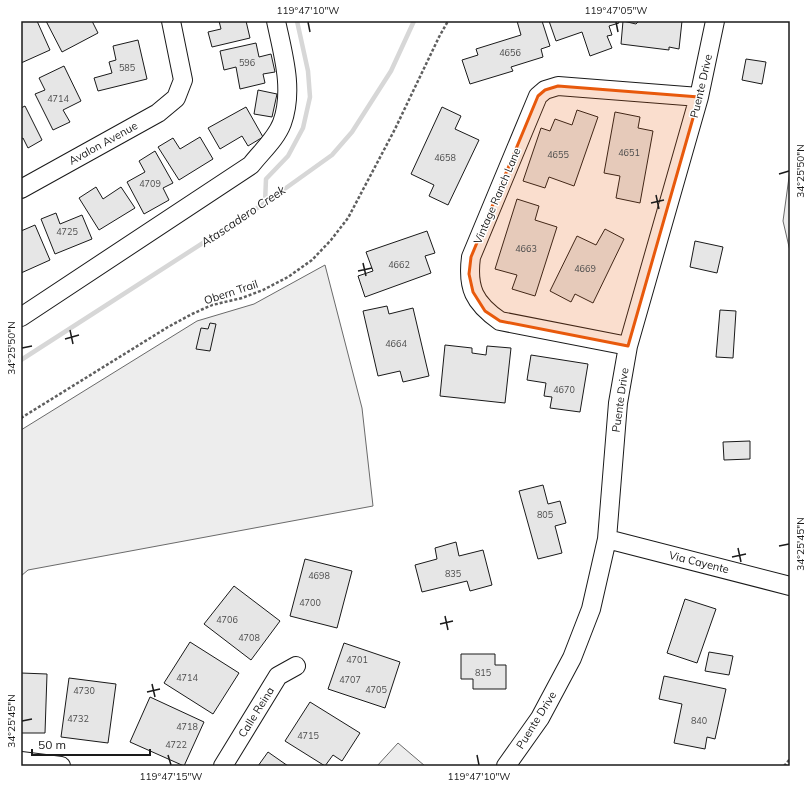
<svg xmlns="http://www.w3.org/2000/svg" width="811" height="787" font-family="Mulish,sans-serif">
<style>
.green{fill:#ededed;stroke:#6a6a6a}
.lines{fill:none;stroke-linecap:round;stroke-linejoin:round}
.stream{stroke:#d7d7d7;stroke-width:4.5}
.building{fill:#e6e6e6;stroke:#1a1a1a}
.minor-casing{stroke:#1a1a1a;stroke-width:20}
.path{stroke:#5f5f5f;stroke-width:2.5;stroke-dasharray:3 2;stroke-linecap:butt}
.minor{stroke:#fff;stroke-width:18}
.marked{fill:#e8590c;fill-opacity:0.2;stroke:#e8590c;stroke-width:3;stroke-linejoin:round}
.ticks{fill:none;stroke:#1a1a1a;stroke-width:1.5}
.labels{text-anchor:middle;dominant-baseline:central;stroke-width:3;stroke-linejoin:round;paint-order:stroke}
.number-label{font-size:9px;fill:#4d4d4d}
.street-label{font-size:11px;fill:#1a1a1a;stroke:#fff}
.water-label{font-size:12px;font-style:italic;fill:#1a1a1a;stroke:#fff}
.neatline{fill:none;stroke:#1a1a1a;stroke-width:1.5}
.ticks-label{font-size:10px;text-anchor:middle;fill:#1a1a1a}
</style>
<rect width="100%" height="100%" fill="#fff"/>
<path class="green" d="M790 170V251L783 221Z
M325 265 362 408 373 506 28 570 21 576V430L197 321 254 304Z
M398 743 425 766H377Z"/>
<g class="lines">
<path class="stream" d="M265 203 266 179 288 156 303 128 310 97 308 71 297 21
M21 360 265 203 332 155 352 132 391 71 414 21"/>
</g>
<path class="building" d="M21 21H37L50 50 21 63Z
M46 21H92L98 33 62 52Z
M219 21H246L250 38 212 47 208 32 221 29Z
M517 21H542L550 46 541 49 543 57 511 67 513 71 470 84 462 60 478 55 476 49 521 35Z
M549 21H618L619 23 609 26 612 35 607 36 612 48 590 56 582 32 556 41Z
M623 21 636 24 639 21H682L679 49 669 47V50L621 44Z
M138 40 147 79 98 91 94 78 112 73 109 62 116 60 113 46Z
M256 43 259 57 271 54 275 72 263 74 265 83 240 89 236 67 224 70 220 51Z
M746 59 766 62 762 84 742 80Z
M64 66 81 101 63 110 70 122 53 130 35 94 45 90 39 78Z
M258 90 277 94 272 117 254 114Z
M25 106 42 140 28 148 23 138 21 139V108Z
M246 107 263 137 248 146 242 136 220 149 208 128Z
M442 107 461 116 455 129 479 140 448 205 429 196 434 185 411 174Z
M577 110 598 117 574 186 549 177 545 188 523 181 541 128 550 131 555 119 572 125Z
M615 112 640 117 638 128 653 131 640 203 616 198 620 176 604 173Z
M200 137 213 159 179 180 158 147 173 138 180 149Z
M155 151 173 183 163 188 169 200 144 214 127 182 145 172 139 161Z
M96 187 103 199 121 187 135 208 99 230 79 198Z
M517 199 539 206 535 220 557 227 535 296 512 289 517 275 495 269Z
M56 213 60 224 82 215 92 239 55 254 41 219Z
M35 225 50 260 21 273V231Z
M605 229 624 239 593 303 575 294 571 302 550 291 577 236 596 245Z
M427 231 435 253 425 256 431 273 365 297 358 276 373 271 366 252Z
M695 241 723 247 717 273 690 267Z
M387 306 389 314 413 308 429 376 403 382 400 371 378 376 363 311Z
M720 310 736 311 733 358 716 357Z
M210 323 216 324 210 351 196 349 201 328 208 329Z
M445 345 472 348V353L486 355 487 346 511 348 505 403 440 396Z
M531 355 588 364 580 412 550 408 552 397 544 396 546 383 527 380Z
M750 441V459L724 460 723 442Z
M543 485 548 504 560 501 566 523 555 526 562 553 538 559 519 491Z
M456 542 459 556 483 550 492 585 470 591 467 581 422 592 415 565 437 559 435 548Z
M305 559 352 571 337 628 290 616Z
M234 586 280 621 251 660 204 624Z
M685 599 716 609 697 663 667 653Z
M190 642 239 673 213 714 164 683Z
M344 643 400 662 385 708 328 689Z
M709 652 733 656 729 675 705 671Z
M461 654H495V665H506V689H473V679H461Z
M21 673 47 674 45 733H21Z
M664 676 726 689 715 739 707 737 705 749 674 743 682 704 659 699Z
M69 678 116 684 108 743 61 737Z
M150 697 204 722 184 766 130 742Z
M310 702 360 733 342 761 333 755 325 766 285 741Z
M268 752 288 766H258Z"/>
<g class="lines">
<defs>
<path id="minor" d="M21 189 158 113 176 98 183 80 171 21
M21 317 251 165C261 152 276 139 282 123 294 90 283 54 276 21
M628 346 500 321C474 303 467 288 471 257L538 96 545 90 558 86 699 97
M607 539 790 586
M21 761 61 766
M223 766 278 676 296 666
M506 766 540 718 572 658 591 609 607 539 618 403 628 346 699 97 715 21"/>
</defs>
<use href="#minor" class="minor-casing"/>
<path class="path" d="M21 418 168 327 192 314 212 305 242 298 263 290 288 277 312 260 331 240 348 218 395 129 439 37 448 21
M784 766 790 759"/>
<use href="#minor" class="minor"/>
</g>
<path class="marked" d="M558 86 699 97 628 346 500 321 485 311 473 292 469 274 471 257 538 96 545 90Z"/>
<path class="ticks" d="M308 22 310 32M616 22 618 32M779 174 789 171M656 195 659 209M651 203 664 200M363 263 366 276M358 271 372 268M70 330 73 344M65 339 79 335M22 348 32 346M779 546 789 544M738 548 741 562M732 557 746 554M445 616 448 630M440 624 453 621M152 684 155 697M147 692 160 689M22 721 32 719M168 755 171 765M477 755 479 765"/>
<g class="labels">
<g class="number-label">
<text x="510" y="52">4656</text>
<text x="247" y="62">596</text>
<text x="127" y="67">585</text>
<text x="58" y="98">4714</text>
<text x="629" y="152">4651</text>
<text x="558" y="154">4655</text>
<text x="445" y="157">4658</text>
<text x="150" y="183">4709</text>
<text x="67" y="231">4725</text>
<text x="526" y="248">4663</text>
<text x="399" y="264">4662</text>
<text x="585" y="268">4669</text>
<text x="396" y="343">4664</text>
<text x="564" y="389">4670</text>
<text x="545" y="514">805</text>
<text x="453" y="573">835</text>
<text x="319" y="575">4698</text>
<text x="310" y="602">4700</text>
<text x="227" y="619">4706</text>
<text x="249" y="637">4708</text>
<text x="357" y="659">4701</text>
<text x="483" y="672">815</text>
<text x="187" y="677">4714</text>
<text x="350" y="679">4707</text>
<text x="376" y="689">4705</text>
<text x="84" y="690">4730</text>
<text x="78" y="718">4732</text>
<text x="699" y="720">840</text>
<text x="187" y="726">4718</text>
<text x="308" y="735">4715</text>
<text x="176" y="744">4722</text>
</g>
<g class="street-label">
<text transform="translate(701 86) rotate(-77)">Puente Drive</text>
<text transform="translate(103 143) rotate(-29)">Avalon Avenue</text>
<text transform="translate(497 196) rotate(-67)">Vintage Ranch Lane</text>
<text transform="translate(231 292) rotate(-18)">Obern Trail</text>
<text transform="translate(620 400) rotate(-82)">Puente Drive</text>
<text transform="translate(699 562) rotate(14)">Via Cayente</text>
<text transform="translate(256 712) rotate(-58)">Calle Reina</text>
<text transform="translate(536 720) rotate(-58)">Puente Drive</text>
</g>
<g class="water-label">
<text transform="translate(243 216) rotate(-34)">Atascadero Creek</text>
</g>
</g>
<rect width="811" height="787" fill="none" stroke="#ffffff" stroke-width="44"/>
<path d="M32 749v6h118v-6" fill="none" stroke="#1a1a1a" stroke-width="2"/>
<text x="38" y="749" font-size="12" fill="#1a1a1a" stroke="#ffffff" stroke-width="3" paint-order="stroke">50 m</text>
<rect x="22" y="22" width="767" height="743" class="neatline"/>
<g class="ticks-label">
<text x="308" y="14">119°47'10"W</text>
<text x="616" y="14">119°47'05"W</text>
<text transform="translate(800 171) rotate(-90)" y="4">34°25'50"N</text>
<text transform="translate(11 348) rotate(-90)" y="4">34°25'50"N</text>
<text transform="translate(800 544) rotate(-90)" y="4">34°25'45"N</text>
<text transform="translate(11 721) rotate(-90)" y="4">34°25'45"N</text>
<text x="171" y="780">119°47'15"W</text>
<text x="479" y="780">119°47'10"W</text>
</g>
</svg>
